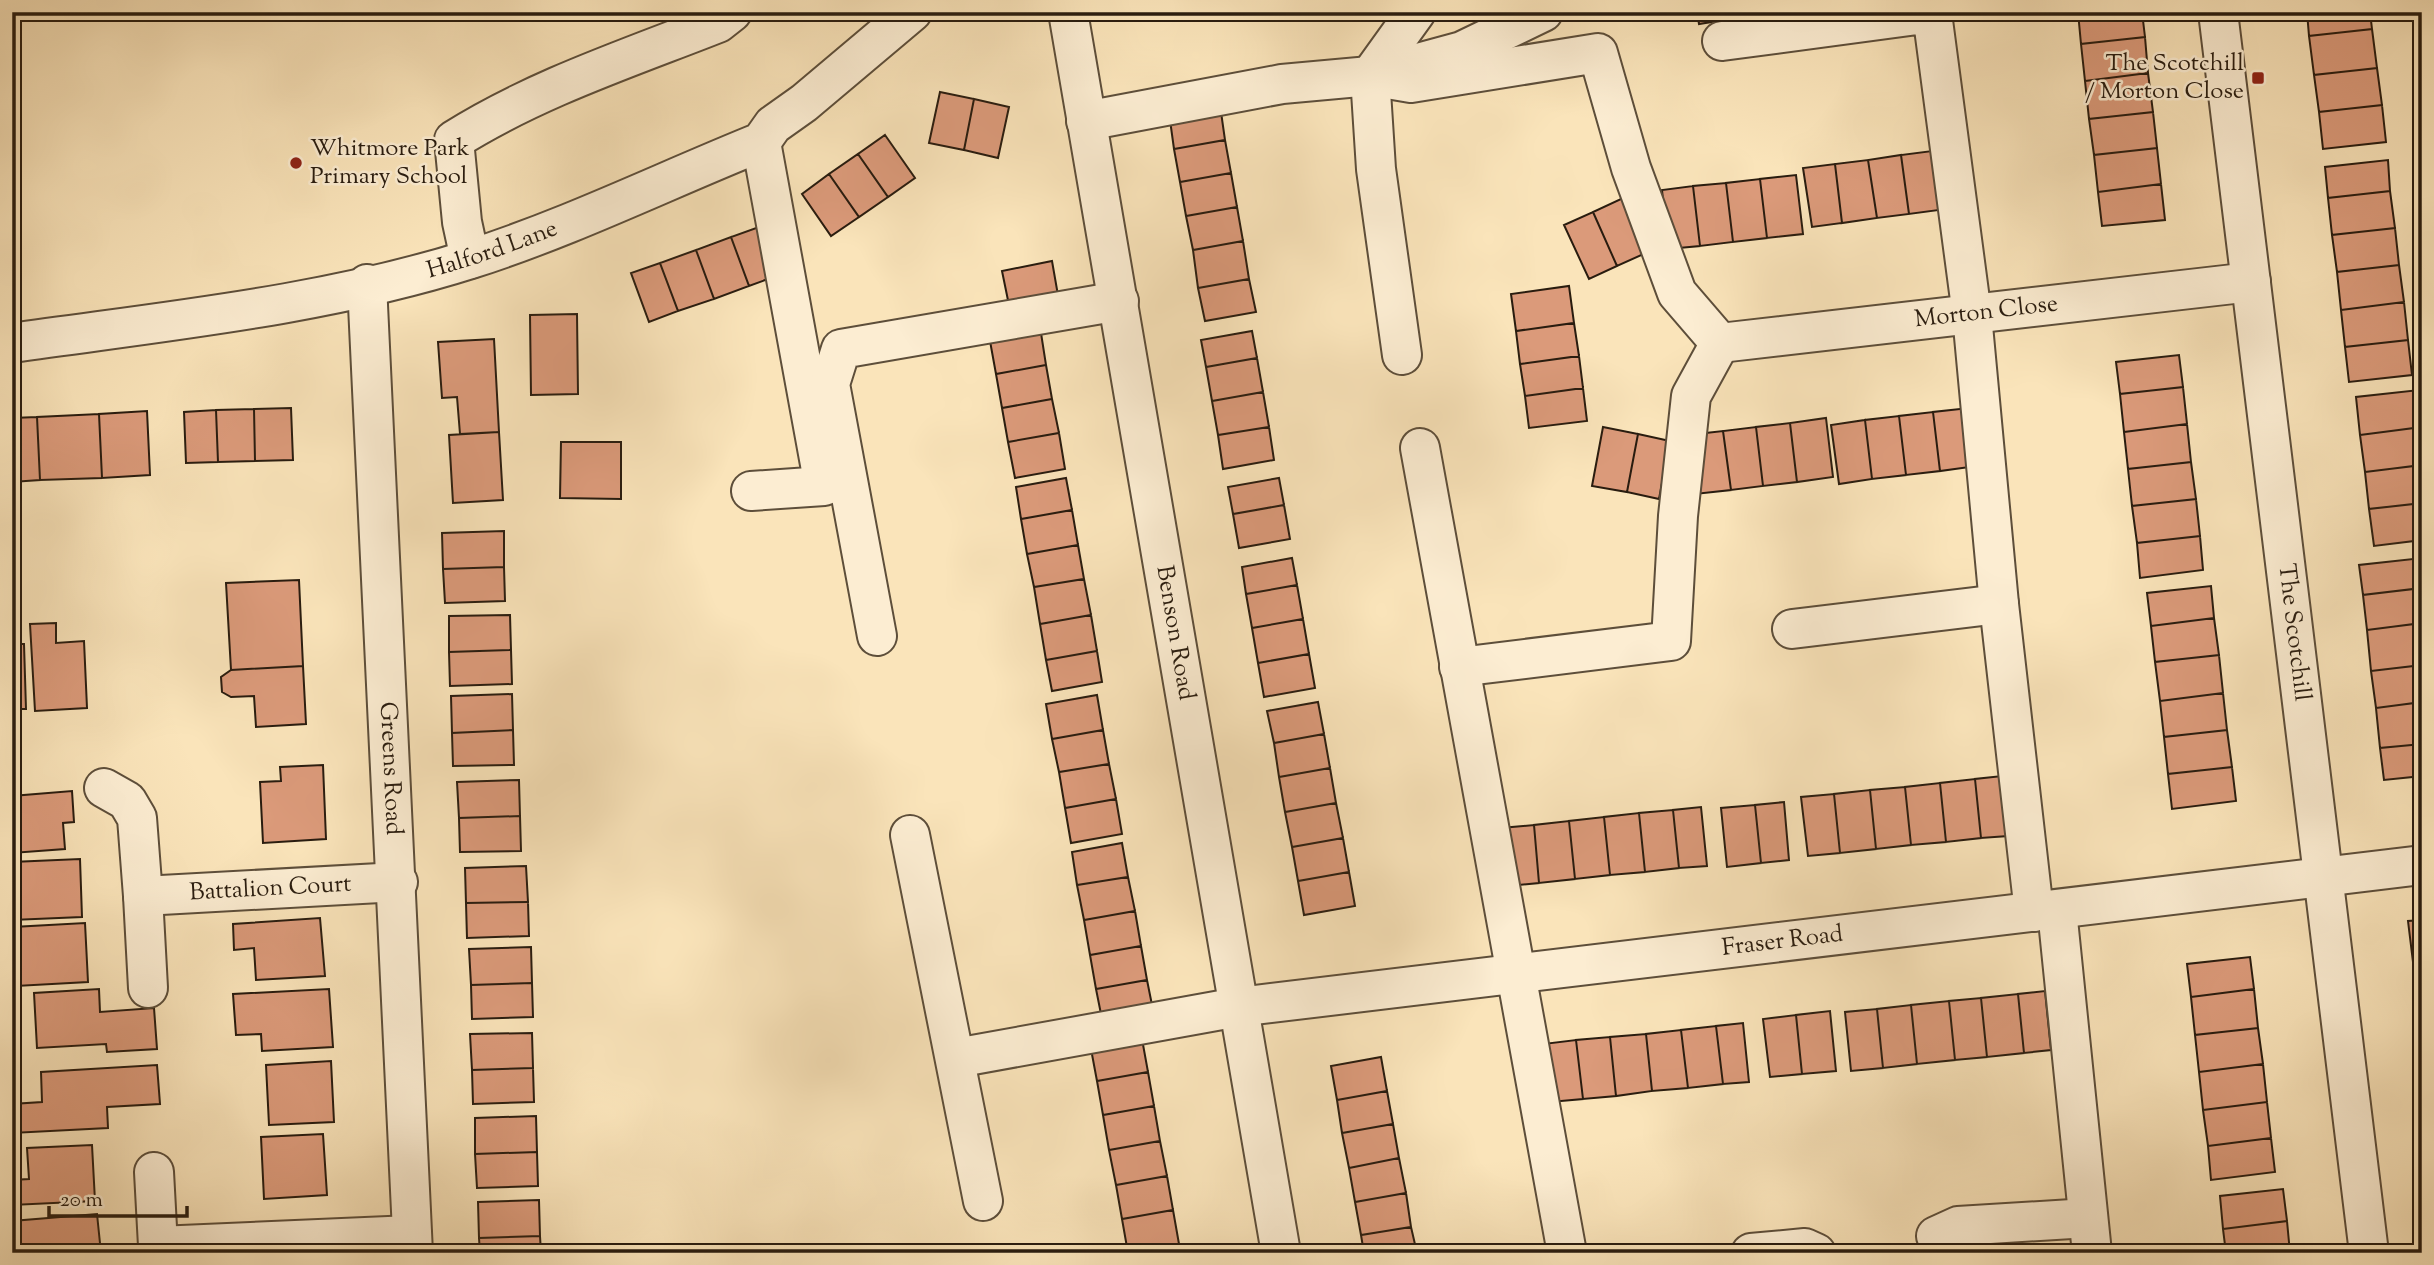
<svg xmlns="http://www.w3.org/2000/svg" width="2434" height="1265" font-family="'Sorts Mill Goudy',serif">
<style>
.building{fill:#db9a7a;stroke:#291c0f;stroke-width:2}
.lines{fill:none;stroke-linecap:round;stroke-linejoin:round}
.minor-casing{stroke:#5d4e3a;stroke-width:42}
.minor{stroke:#fcedd2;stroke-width:38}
.poi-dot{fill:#8f2418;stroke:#fcedd2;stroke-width:2.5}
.labels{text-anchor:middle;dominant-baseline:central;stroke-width:5;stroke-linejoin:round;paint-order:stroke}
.poi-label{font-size:24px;fill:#291c0f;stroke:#fcedd2;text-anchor:end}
.street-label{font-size:24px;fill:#291c0f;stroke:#fcedd2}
</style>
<rect width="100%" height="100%" fill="#fae4ba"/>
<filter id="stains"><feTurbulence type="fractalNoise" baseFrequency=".00286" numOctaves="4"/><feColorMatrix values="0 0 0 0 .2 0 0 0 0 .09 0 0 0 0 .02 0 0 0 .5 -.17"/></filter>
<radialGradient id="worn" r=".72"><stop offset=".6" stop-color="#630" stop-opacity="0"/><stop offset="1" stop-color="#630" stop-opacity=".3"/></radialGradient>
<path class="building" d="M1697 12H1773L1699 24Z
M2078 12H2142L2145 37 2081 44Z
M2307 12H2370L2372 29 2309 36Z
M2372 29 2377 68 2314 75 2309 36Z
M2145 37 2148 73 2085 81 2081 44Z
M2377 68 2382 105 2319 112 2314 75Z
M2148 73 2153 112 2089 119 2085 81Z
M940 92 974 99 964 150 929 143Z
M974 99 1009 107 998 158 964 150Z
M2382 105 2386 142 2323 149 2319 112Z
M1221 112 1225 140 1174 149 1170 120Z
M2153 112 2157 148 2094 155 2089 119Z
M885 135 915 178 888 197 858 154Z
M1225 140 1231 173 1180 182 1174 149Z
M2157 148 2161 184 2098 192 2094 155Z
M1932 151 1939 210 1909 214 1901 155Z
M858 154 888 197 859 217 829 174Z
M1901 155 1909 214 1877 218 1868 160Z
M1868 160 1877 218 1842 223 1835 164Z
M2388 160 2390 191 2328 198 2325 167Z
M1835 164 1842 223 1812 227 1803 168Z
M1231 173 1237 207 1186 216 1180 182Z
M829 174 859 217 831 236 802 194Z
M1796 175 1803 234 1767 238 1760 179Z
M1760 179 1767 238 1733 242 1726 183Z
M1726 183 1733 242 1700 246 1693 186Z
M2161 184 2165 220 2102 226 2098 192Z
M1693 186 1700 246 1668 249 1662 190Z
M2390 191 2395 228 2332 235 2328 198Z
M1623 198 1648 252 1617 266 1593 212Z
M1237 207 1243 241 1193 250 1186 216Z
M1593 212 1617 266 1589 279 1564 225Z
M759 227 776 276 749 286 731 237Z
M2395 228 2399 265 2337 272 2332 235Z
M731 237 749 286 714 299 696 250Z
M1243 241 1249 279 1198 288 1193 250Z
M696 250 714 299 678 311 660 263Z
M1052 261 1059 301 1010 310 1002 271Z
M660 263 678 311 649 322 631 273Z
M2399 265 2404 302 2341 310 2337 272Z
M1249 279 1256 312 1205 321 1198 288Z
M1569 286 1574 323 1516 331 1511 294Z
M2404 302 2408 340 2345 347 2341 310Z
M577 314 578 394 531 395 530 315Z
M1574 323 1579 356 1520 364 1516 331Z
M1252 331 1257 358 1206 367 1201 340Z
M1041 333 1046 365 996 374 990 341Z
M494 339 499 432 460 434 457 397 442 398 438 342Z
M2408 340 2412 375 2349 382 2345 347Z
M2179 355 2183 387 2120 394 2116 362Z
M1579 356 1583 388 1525 396 1520 364Z
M1257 358 1263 392 1212 401 1206 367Z
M1046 365 1052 399 1002 408 996 374Z
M2183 387 2187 424 2124 432 2120 394Z
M1583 388 1587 421 1529 428 1525 396Z
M2419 390 2422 427 2360 435 2356 397Z
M1263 392 1269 427 1218 435 1212 401Z
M1052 399 1059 433 1008 442 1002 408Z
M291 408 293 460 255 461 254 409Z
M1969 408 1977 466 1940 471 1933 412Z
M254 409 255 461 218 462 216 410Z
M216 410 218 462 186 463 184 412Z
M147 411 150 475 102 478 99 414Z
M1933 412 1940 471 1906 475 1899 416Z
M99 414 102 478 40 480 37 417Z
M1899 416 1906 475 1872 479 1865 420Z
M37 417 40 480 12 482V418Z
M1826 418 1833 477 1797 482 1790 423Z
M1865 420 1872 479 1839 484 1831 425Z
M1790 423 1797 482 1763 486 1756 427Z
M2187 424 2191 462 2128 469 2124 432Z
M1269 427 1274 460 1223 469 1218 435Z
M1603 427 1638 434 1627 492 1592 486Z
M1756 427 1763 486 1731 490 1723 431Z
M2422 427V465L2365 472 2360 435Z
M1723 431 1731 490 1695 494 1688 435Z
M499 432 503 500 453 503 449 435Z
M1059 433 1065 469 1015 478 1008 442Z
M1638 434 1670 441 1659 499 1627 492Z
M561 442H621V499L560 498Z
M2191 462 2196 499 2132 506 2128 469Z
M2422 465V503L2369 509 2365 472Z
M1066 478 1072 510 1021 519 1016 487Z
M1279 478 1284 505 1233 514 1228 487Z
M2196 499 2200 536 2137 543 2132 506Z
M2422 503V540L2374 546 2369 509Z
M1284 505 1290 539 1239 548 1233 514Z
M1072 510 1078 545 1027 554 1021 519Z
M504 531V567L443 569 442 533Z
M2200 536 2203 570 2140 578 2137 543Z
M1078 545 1084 579 1034 587 1027 554Z
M1292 558 1297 585 1246 594 1242 567Z
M2422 558V588L2363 595 2359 565Z
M504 567 505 601 445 603 443 569Z
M1084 579 1091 615 1040 624 1034 587Z
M299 580 303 666 231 670 226 583Z
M1297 585 1303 619 1252 628 1246 594Z
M2211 586 2214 618 2151 626 2147 593Z
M2422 588V623L2367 630 2363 595Z
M510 615 511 650 449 652V616Z
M1091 615 1097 651 1046 660 1040 624Z
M2214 618 2219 655 2155 662 2151 626Z
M1303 619 1309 654 1258 663 1252 628Z
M56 623V643L84 641 87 708 35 711 30 624Z
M2422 623V665L2371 671 2367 630Z
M12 644H24L26 709H12Z
M511 650 512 684 450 686 449 652Z
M1097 651 1102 682 1052 691 1046 660Z
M1309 654 1315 688 1264 697 1258 663Z
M2219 655 2223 693 2160 701 2155 662Z
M2422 665V702L2376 708 2371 671Z
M303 666 306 724 256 727 254 696 231 697 222 692 221 677 231 670Z
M2223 693 2227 730 2164 737 2160 701Z
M512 694 513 730 452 733 451 696Z
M1097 695 1103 730 1052 739 1046 704Z
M1318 702 1324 734 1274 743 1267 711Z
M2422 702V744L2380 748 2376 708Z
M513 730 514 765 453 766 452 733Z
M1103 730 1109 764 1059 772 1052 739Z
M2227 730 2232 767 2168 774 2164 737Z
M1324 734 1330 768 1279 777 1274 743Z
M2422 744V776L2384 780 2380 748Z
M1109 764 1116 799 1065 808 1059 772Z
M323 765 326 839 263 843 260 782 281 781 280 767Z
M2232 767 2236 801 2172 809 2168 774Z
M1330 768 1336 803 1285 812 1279 777Z
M2002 776 2008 836 1981 838 1975 779Z
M1975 779 1981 838 1946 842 1940 783Z
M519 780 520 816 459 818 457 782Z
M1940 783 1946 842 1911 845 1905 787Z
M1905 787 1911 845 1876 849 1870 790Z
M1870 790 1876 849 1840 853 1834 794Z
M72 791 74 822 63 823 65 849 12 853V796Z
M1834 794 1840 853 1808 856 1801 797Z
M1116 799 1122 834 1071 843 1065 808Z
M1784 802 1789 860 1761 863 1755 805Z
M1336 803 1343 838 1292 847 1285 812Z
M1755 805 1761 863 1727 867 1721 808Z
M1701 807 1707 866 1679 868 1673 810Z
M1673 810 1679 868 1645 872 1639 813Z
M1639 813 1645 872 1610 875 1604 817Z
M520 816 521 851 460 852 459 818Z
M1604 817 1610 875 1575 879 1569 821Z
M1569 821 1575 879 1539 883 1534 825Z
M1534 825 1539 883 1508 886 1501 828Z
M1343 838 1349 872 1298 881 1292 847Z
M1122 843 1128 877 1077 885 1072 852Z
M80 859 82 917 12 920V862Z
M526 866 528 902 466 903 465 868Z
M1349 872 1355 906 1304 915 1298 881Z
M1128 877 1135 911 1084 920 1077 885Z
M528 902 529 936 467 938 466 903Z
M1135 911 1141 946 1090 955 1084 920Z
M320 918 325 976 256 980 254 948 234 950 233 924Z
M2422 920V961L2413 962 2408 921Z
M85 923 88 982 16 986 13 927Z
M1141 946 1147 980 1096 989 1090 955Z
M531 947 532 983 471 985 469 949Z
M2250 957 2254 989 2191 997 2187 964Z
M2422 961V999H2417L2413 962Z
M1147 980 1154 1015 1103 1024 1096 989Z
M532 983 533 1017 472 1019 471 985Z
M99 989 100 1012 154 1008 157 1049 107 1052 106 1044 37 1048 34 993Z
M329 989 333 1047 262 1051 261 1034 236 1035 233 994Z
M2254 989 2258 1028 2195 1035 2191 997Z
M2045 991 2051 1050 2024 1053 2018 994Z
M2018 994 2024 1053 1987 1057 1981 998Z
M1981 998 1987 1057 1955 1060 1949 1001Z
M1949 1001 1955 1060 1917 1064 1911 1005Z
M1911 1005 1917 1064 1883 1068 1877 1009Z
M1877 1009 1883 1068 1851 1071 1845 1012Z
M1830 1011 1836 1071 1802 1074 1796 1015Z
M1796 1015 1802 1074 1770 1077 1763 1019Z
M1743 1023 1749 1082 1723 1084 1716 1026Z
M1716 1026 1723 1084 1688 1088 1681 1030Z
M2258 1028 2263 1064 2199 1072 2195 1035Z
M1681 1030 1688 1088 1652 1091 1646 1034Z
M532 1033 533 1068 472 1070 470 1034Z
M1646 1034 1652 1091 1616 1096 1610 1037Z
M1610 1037 1616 1096 1583 1099 1576 1040Z
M1142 1039 1148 1072 1097 1081 1091 1049Z
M1576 1040 1583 1099 1550 1102 1543 1044Z
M1381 1057 1387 1091 1337 1100 1331 1066Z
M331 1061 334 1122 269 1125 266 1065Z
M2263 1064 2267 1102 2203 1110 2199 1072Z
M157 1065 160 1104 107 1107 108 1128 12 1133V1104L42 1102 41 1072Z
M533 1068 534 1102 473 1104 472 1070Z
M1148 1072 1154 1106 1103 1115 1097 1081Z
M1387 1091 1393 1124 1342 1133 1337 1100Z
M2267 1102 2271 1138 2208 1146 2203 1110Z
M1154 1106 1160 1141 1109 1150 1103 1115Z
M536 1116 537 1152 475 1154V1118Z
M1393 1124 1399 1158 1349 1168 1342 1133Z
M323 1134 327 1195 264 1199 261 1137Z
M2271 1138 2275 1172 2211 1180 2208 1146Z
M1160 1141 1167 1176 1116 1185 1109 1150Z
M92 1145 95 1201 12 1205V1180L29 1179 27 1148Z
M537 1152 538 1186 477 1188 475 1154Z
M1399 1158 1406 1193 1355 1202 1349 1168Z
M1167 1176 1173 1210 1122 1219 1116 1185Z
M2283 1189 2287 1221 2223 1229 2220 1196Z
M1406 1193 1411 1227 1361 1235 1355 1202Z
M539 1200 540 1236 479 1238 478 1202Z
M1173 1210 1179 1244 1128 1253 1122 1219Z
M97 1214 101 1253H13L12 1221Z
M2287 1221 2290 1253H2226L2223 1229Z
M1411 1227 1417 1253H1364L1361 1235Z
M540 1236 541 1253H480L479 1238Z"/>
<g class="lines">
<defs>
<g id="minor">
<path id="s1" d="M1068 12 1281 1253"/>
<path id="s2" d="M2218 12 2369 1253"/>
<path d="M1722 41 1932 13 1972 315 1999 604 2034 912"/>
<path d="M1370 76 1411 83 1598 53 1631 168 1677 293 1720 343"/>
<path d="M1086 121 1282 84 1370 76 1462 51 1543 12"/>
<path d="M470 259 462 222 454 140C535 89 629 58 718 23L732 12"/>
<path id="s3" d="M367 284 413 1253"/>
<path id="s4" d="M12 343C165 321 323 306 471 259 571 227 664 181 761 142L773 125 804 103 912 12"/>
<path id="s5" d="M1720 343 2251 282"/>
<path d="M1402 355 1376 169 1370 76 1416 12"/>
<path d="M1420 448 1567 1253"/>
<path d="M751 491 824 486 761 142"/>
<path d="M1792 629 1999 604"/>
<path d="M877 636 830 384 841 349 1119 301"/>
<path d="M1459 667 1671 641 1678 516 1691 396 1720 343"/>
<path id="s6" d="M104 788 127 801 137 818 143 896 398 882"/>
<path d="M910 835 983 1201"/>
<path d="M143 896 148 988"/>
<path d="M2057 910 2092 1253"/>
<path id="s7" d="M956 1058 1238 1007 2422 865"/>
<path d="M154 1172 158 1246 412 1235"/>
<path d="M1936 1236 1958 1226 2088 1218"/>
<path d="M1751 1253 1805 1248 1816 1253"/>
</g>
</defs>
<use href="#minor" class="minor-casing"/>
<use href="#minor" class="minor"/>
</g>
<g class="poi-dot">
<rect x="2251" y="71" width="14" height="14" rx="3.5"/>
<circle cx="296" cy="163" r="7"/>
</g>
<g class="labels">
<g class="poi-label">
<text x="2244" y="64">The Scotchill<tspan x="2244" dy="28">/ Morton Close</tspan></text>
<text x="310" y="149" text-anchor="start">Whitmore Park<tspan x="310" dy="28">Primary School</tspan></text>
</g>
<g class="street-label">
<text stroke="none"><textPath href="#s4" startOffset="490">Halford Lane</textPath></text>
<text stroke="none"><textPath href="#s5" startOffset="268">Morton Close</textPath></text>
<text stroke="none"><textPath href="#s1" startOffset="630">Benson Road</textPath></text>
<text stroke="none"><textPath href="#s2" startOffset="625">The Scotchill</textPath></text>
<text stroke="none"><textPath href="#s3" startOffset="485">Greens Road</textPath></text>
<text stroke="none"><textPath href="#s6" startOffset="252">Battalion Court</textPath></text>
<text stroke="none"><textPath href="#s7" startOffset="835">Fraser Road</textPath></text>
</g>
</g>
<rect width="2434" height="1265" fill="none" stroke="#fae4ba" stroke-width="42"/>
<rect x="14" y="14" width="2406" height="1237" fill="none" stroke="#291c0f" stroke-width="3.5"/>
<rect x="21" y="21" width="2392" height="1223" fill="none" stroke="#291c0f" stroke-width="2"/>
<path d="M49 1206v10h138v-10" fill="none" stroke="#291c0f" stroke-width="3.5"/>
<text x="60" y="1206" font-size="21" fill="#291c0f" stroke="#fcedd2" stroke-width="5" paint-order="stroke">20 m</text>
<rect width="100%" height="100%" filter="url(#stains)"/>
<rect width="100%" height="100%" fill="url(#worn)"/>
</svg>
